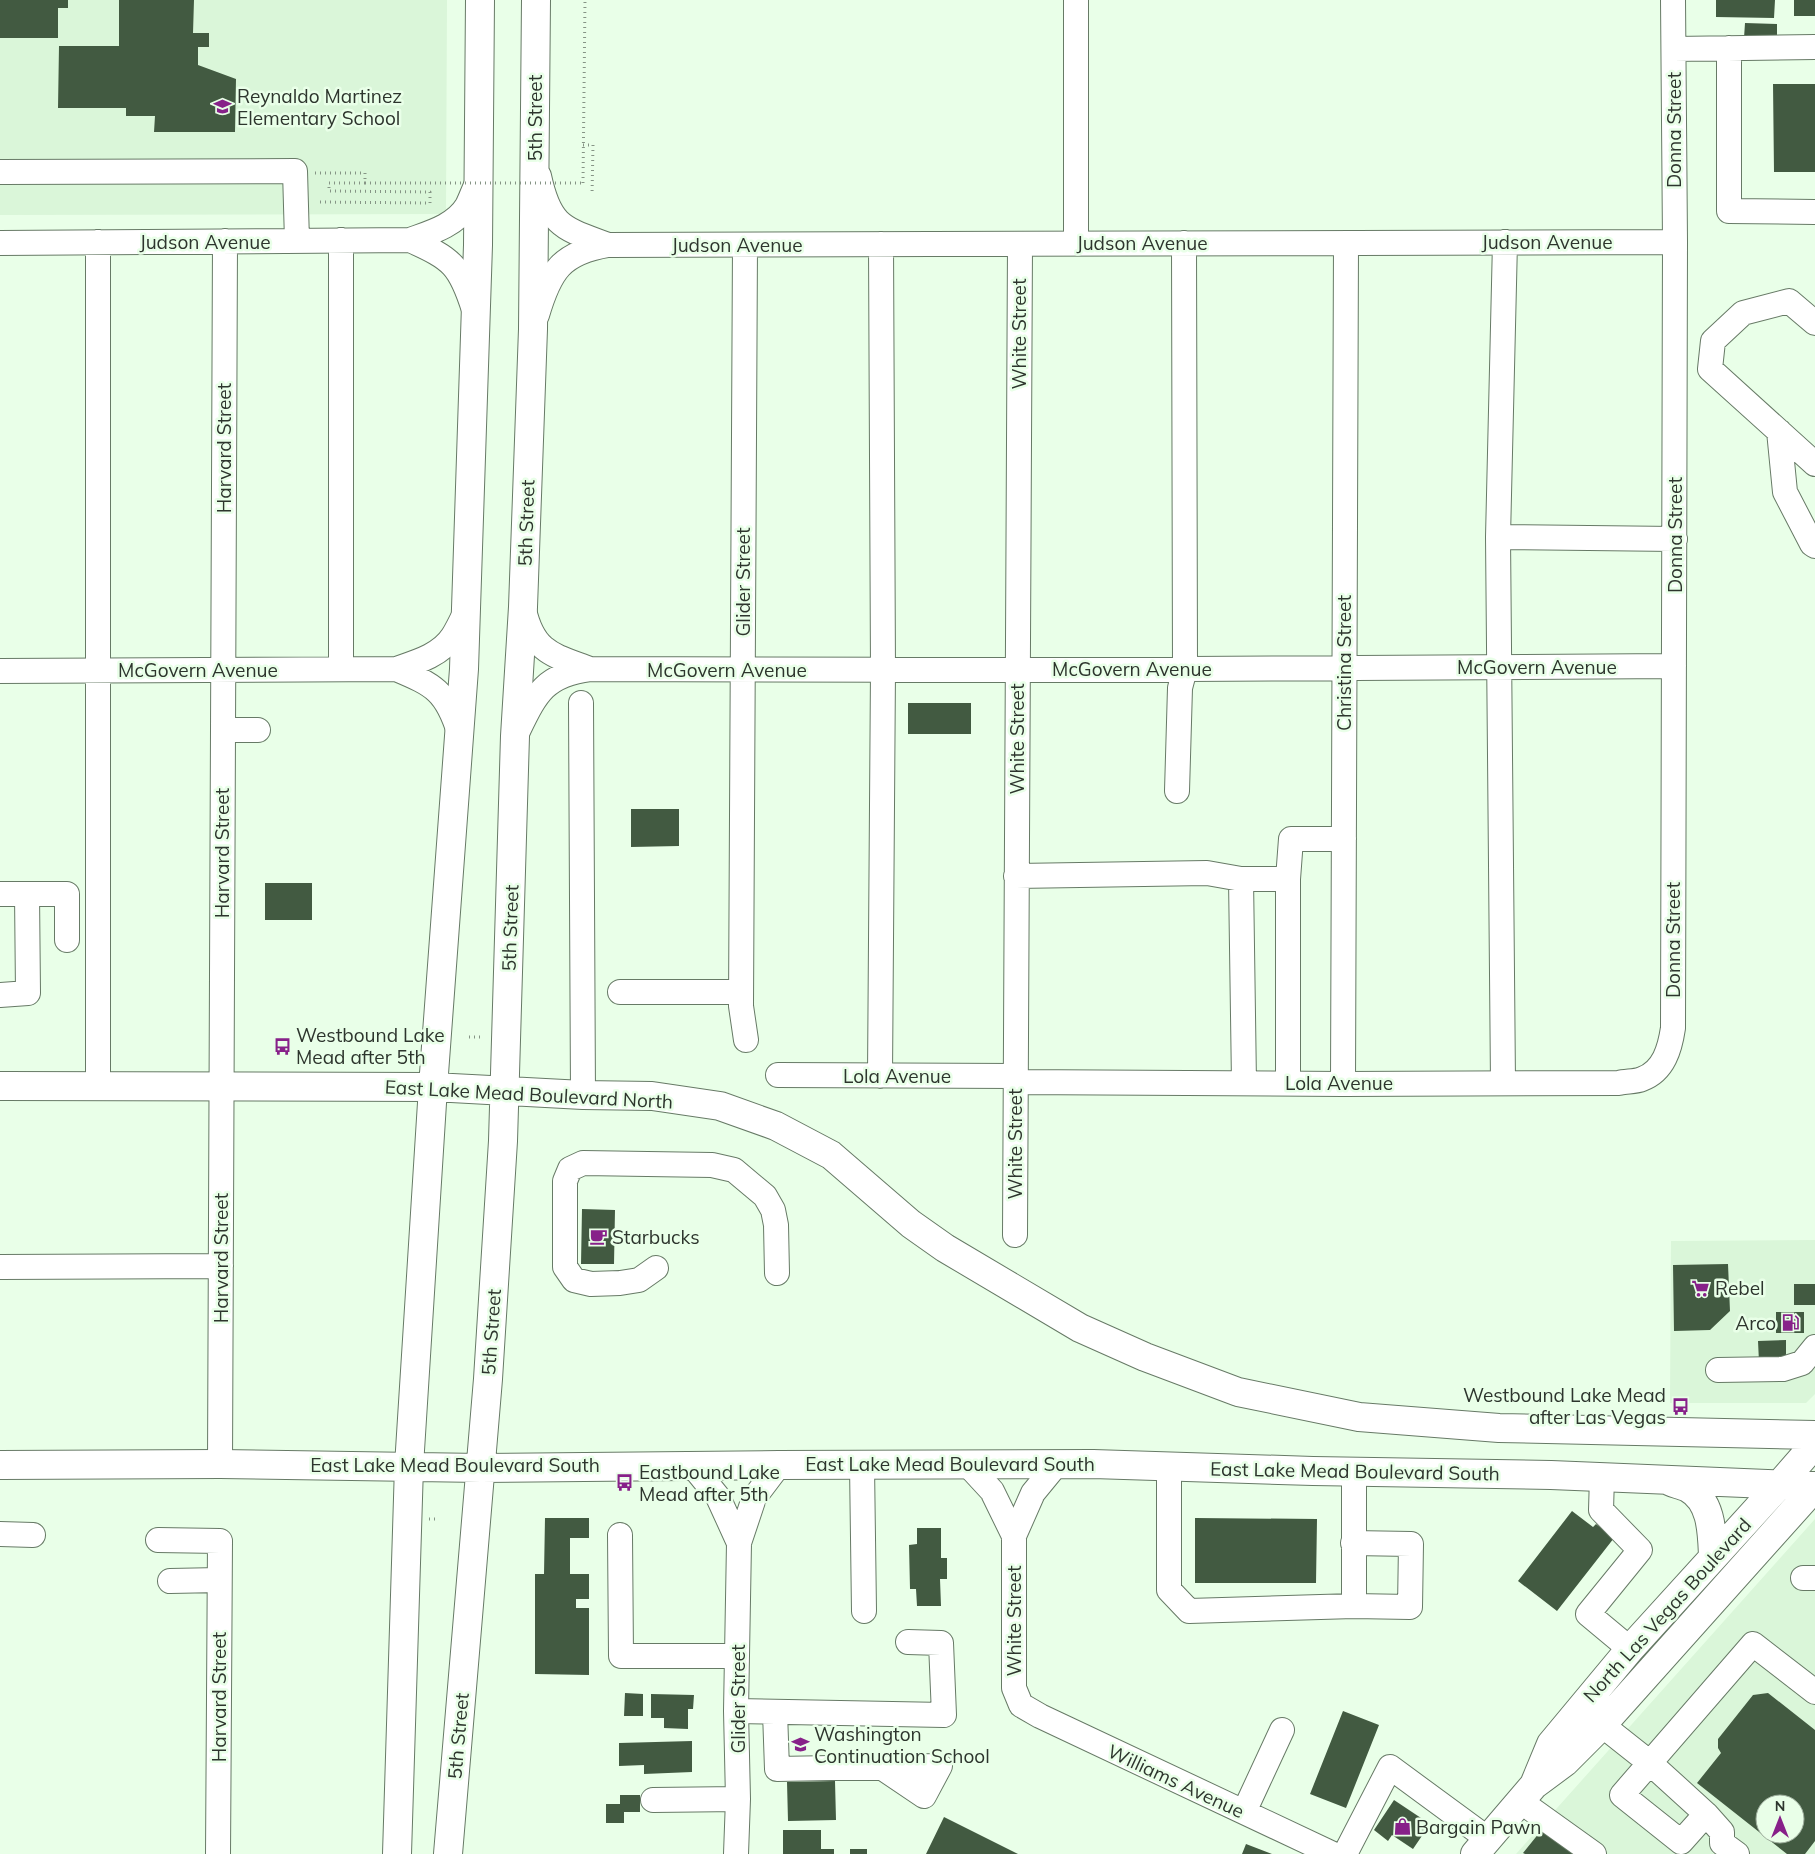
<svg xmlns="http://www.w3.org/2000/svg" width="1815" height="1854" font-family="Mulish,sans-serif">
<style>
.built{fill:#daf6d9;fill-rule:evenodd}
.building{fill:#425a41;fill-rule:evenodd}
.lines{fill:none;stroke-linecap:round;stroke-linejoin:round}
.minor-casing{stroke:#677a66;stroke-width:26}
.major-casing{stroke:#677a66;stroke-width:30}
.path{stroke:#859485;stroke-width:3;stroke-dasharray:1 4;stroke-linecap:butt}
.minor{stroke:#fff;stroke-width:24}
.major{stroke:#fff;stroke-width:28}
.path-bridge{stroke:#859485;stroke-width:3;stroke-dasharray:1 4;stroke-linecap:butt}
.labels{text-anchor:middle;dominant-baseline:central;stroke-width:5;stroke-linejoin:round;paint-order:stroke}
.poi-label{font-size:19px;fill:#2d352d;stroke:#e9ffe8;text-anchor:start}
.street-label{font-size:19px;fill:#2d352d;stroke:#e9ffe8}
</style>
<rect width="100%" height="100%" fill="#e9ffe8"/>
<path class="built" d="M0 0H447L446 214 0 215Z
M1815 1240V1394L1806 1403H1670L1671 1241Z
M1815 1519V1854H1516ZM1765 1804H1795V1834H1765Z"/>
<path class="building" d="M0 0H68V8H58V38H0Z
M119 0H194L193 33H209V47H198V65L236 79 235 132H154L155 116H126V108H58L59 46H119Z
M1716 0H1775L1774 18 1716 17Z
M1794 0H1815V16H1794Z
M1745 23 1777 24V39L1744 38Z
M1773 84H1815V172H1774Z
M908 703H971V734H908Z
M631 809H679V846L631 847Z
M265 883H312V920H265Z
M582 1209 615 1210 614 1264H581Z
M1728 1264 1730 1311 1710 1330 1674 1331 1673 1265Z
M1794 1284H1815V1305H1794Z
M1776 1312H1804V1333H1776Z
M1786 1340V1361L1759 1362 1758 1341Z
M1572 1511 1593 1527 1596 1524 1614 1538 1557 1611 1518 1581Z
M545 1518H589V1538H570V1574H589V1599H576V1608H589V1675L535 1674V1574H544Z
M1195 1518 1317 1519 1316 1583H1195Z
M917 1528H941V1558H947V1579H940L941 1606H917L916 1589H910L909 1545 917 1544Z
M625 1693 643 1694V1716H624Z
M1768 1693 1815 1730V1841L1805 1854H1787L1697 1783 1721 1753 1718 1748V1739L1753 1695ZM1765 1804H1795V1834H1765Z
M651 1694 694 1695 693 1709H688V1729L664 1728V1718H651Z
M1343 1711 1379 1725 1346 1808 1310 1794Z
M692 1741V1772L644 1774V1765L619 1766V1743Z
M835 1781 836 1820 788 1821 787 1782Z
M620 1795H640V1812H624V1823H606V1804H620Z
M1394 1800 1430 1824 1413 1849 1392 1835 1388 1841 1374 1830Z
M944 1817 1018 1854H926Z
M1544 1827 1578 1854H1525L1523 1853Z
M783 1830H821V1849H834V1854H783Z
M1246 1844 1272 1854H1242Z
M850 1849H867V1854H850Z"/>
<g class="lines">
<defs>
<path id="minor" d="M1076 0V243
M1729 48V211L1815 212
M1674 49 1815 47
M0 172 295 171 297 241
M539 176C550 227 563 228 608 245
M410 240C452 259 460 265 474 310
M98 242V1087
M0 243 410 240C429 233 455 226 467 206 471 198 474 189 478 181
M745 245 741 1006 746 1040
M537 315C550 271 561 253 608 245L1675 242
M1815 323 1789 301 1743 313 1713 341 1710 369 1815 464
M1779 431 1785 492 1812 544 1815 546
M1498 537 1505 242
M524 610C534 653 553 655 590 669
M341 669V240
M396 669C434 685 446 691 459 732
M0 671 396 669C417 662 441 655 453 636 458 628 462 619 466 611
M581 703 583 1095
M223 730H258
M517 733C536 694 544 675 590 669L1018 670 1674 666
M1177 791 1180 688 1185 669 1184 243
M1016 876 1207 873 1241 879
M1288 879 1291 839H1344
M0 894H27L28 993 0 995
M27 894H67V940
M620 992H741
M778 1075 1015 1076
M880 1076 883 670 881 244
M1015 1082 1343 1084 1619 1083C1626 1081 1635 1082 1642 1079 1664 1071 1670 1048 1673 1028L1675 242 1673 0
M1244 1083 1241 879H1288V1083
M1503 1083 1498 537 1675 539
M1343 1084 1346 243
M1015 1235 1020 244
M0 1267 221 1266
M656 1268 639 1280 620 1283 591 1284 574 1280 565 1267V1181L570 1169 583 1163 712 1165 734 1170 765 1196 773 1210 776 1225 777 1273
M1718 1370 1783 1369 1802 1363 1815 1347
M220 1464 225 241
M692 1465 718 1497 739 1543
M862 1465 864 1611
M968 1465 992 1491 1014 1536
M1056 1465 1033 1493 1014 1536V1688L1021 1705 1040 1716 1333 1854
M1169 1465V1590L1189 1611 1354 1606V1472
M1602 1477 1601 1510 1640 1550 1588 1614 1630 1649
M0 1534 33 1535
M620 1535 621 1656H737
M158 1540 220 1541 218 1854
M1353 1543 1411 1544 1410 1607 1354 1606
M1803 1578H1815
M170 1581 219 1580
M736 1711 944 1715 941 1643 908 1642
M775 1712 777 1769 940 1766 924 1796 881 1767
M1602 1725 1650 1763 1706 1814 1722 1832V1843L1737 1854
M653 1800 738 1799
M1520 1801 1594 1854
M1244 1812 1282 1730
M1706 1814 1681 1842 1622 1795 1753 1644 1815 1692
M736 1854 738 1799 736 1711 739 1543 754 1498 779 1465
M1345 1854 1390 1767 1488 1839"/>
<path id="major" d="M0 1086 433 1087 583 1095 652 1096 720 1106 776 1126 831 1155 911 1224 945 1248 1080 1328 1145 1357 1238 1392 1359 1417 1499 1428 1815 1435
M0 1465 220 1464 481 1468 779 1465 1093 1464 1313 1471 1551 1475 1815 1486
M1669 1481C1675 1484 1682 1485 1688 1488 1712 1501 1712 1533 1713 1556
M1534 1785 1551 1744 1630 1649 1780 1484 1815 1444
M397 1854 409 1466 433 1087 464 669 478 245 480 0
M448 1854 488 1379 503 1141 515 736 523 607 533 329 536 0
M1475 1854 1534 1785 1565 1762 1602 1725 1815 1487"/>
</defs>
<use href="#minor" class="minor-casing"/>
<use href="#major" class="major-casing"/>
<path class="path" d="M583 145H593L592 195
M315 173H365V183H329V191L430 192V203L317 202
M583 183 585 0
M469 1037H484
M429 1519H437"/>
<use href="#minor" class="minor"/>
<use href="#major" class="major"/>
<path class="path-bridge" d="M365 183H583"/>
</g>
<defs>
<symbol id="school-bare" viewBox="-9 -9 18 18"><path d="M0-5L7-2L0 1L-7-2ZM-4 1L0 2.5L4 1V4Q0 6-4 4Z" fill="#872189" stroke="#e9ffe8" stroke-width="2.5" paint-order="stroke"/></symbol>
<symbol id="bus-bare" viewBox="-9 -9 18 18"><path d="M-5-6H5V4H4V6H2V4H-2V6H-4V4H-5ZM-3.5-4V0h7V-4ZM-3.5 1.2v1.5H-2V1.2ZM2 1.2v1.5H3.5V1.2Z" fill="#872189" stroke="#e9ffe8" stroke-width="2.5" paint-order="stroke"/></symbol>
<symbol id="cafe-bare" viewBox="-9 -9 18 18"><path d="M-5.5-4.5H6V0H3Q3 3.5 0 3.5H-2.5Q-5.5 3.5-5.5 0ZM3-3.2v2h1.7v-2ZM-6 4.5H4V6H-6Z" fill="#872189" stroke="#e9ffe8" stroke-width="2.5" paint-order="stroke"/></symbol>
<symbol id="supermarket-bare" viewBox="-9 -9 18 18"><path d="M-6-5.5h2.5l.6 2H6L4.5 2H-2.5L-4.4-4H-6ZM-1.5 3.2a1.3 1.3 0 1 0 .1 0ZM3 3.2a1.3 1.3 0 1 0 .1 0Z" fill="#872189" stroke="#e9ffe8" stroke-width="2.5" paint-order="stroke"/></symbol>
<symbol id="fuel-bare" viewBox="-9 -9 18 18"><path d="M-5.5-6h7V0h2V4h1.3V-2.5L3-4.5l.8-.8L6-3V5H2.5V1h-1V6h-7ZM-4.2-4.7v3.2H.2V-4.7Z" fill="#872189" stroke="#e9ffe8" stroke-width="2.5" paint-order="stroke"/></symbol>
<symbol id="shop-bare" viewBox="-9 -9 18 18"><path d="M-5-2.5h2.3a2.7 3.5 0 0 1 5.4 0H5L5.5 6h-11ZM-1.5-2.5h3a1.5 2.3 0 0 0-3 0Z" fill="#872189" stroke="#e9ffe8" stroke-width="2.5" paint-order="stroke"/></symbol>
</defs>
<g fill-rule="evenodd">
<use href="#school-bare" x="210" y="94" width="25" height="25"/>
<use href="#bus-bare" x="270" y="1034" width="25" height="25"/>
<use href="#cafe-bare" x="586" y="1224" width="25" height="25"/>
<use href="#supermarket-bare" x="1688" y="1276" width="25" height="25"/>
<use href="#fuel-bare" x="1778" y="1310" width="25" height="25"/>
<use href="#bus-bare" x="1668" y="1394" width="25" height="25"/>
<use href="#bus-bare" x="612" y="1470" width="25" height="25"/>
<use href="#school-bare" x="788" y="1732" width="25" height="25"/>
<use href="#shop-bare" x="1390" y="1814" width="25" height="25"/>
</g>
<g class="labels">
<g class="poi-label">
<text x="237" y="96">Reynaldo Martinez<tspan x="237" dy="22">Elementary School</tspan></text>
<text x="296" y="1035">Westbound Lake<tspan x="296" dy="22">Mead after 5th</tspan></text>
<text x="612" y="1237">Starbucks</text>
<text x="1715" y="1288">Rebel</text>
<text x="1776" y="1323" text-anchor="end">Arco</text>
<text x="1666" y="1395" text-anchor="end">Westbound Lake Mead<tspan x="1666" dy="22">after Las Vegas</tspan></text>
<text x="639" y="1472">Eastbound Lake<tspan x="639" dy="22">Mead after 5th</tspan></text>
<text x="814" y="1734">Washington<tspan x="814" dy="22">Continuation School</tspan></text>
<text x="1416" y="1827">Bargain Pawn</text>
</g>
<g class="street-label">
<text transform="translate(535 118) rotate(-90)">5th Street</text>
<text transform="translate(1674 130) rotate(-90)">Donna Street</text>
<text x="205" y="242">Judson Avenue</text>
<text x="1547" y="242">Judson Avenue</text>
<text x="1142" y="243">Judson Avenue</text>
<text x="737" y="245">Judson Avenue</text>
<text transform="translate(1019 334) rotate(-90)">White Street</text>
<text transform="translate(224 448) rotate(-90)">Harvard Street</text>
<text transform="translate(526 523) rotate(-88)">5th Street</text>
<text transform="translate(1675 535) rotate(-90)">Donna Street</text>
<text transform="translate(743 582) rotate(-90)">Glider Street</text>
<text transform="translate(1344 663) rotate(-90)">Christina Street</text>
<text x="1537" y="667">McGovern Avenue</text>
<text x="1132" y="669">McGovern Avenue</text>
<text x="198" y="670">McGovern Avenue</text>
<text x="727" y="670">McGovern Avenue</text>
<text transform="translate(1017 739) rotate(-90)">White Street</text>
<text transform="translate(222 853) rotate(-90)">Harvard Street</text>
<text transform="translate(510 928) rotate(-88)">5th Street</text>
<text transform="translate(1673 940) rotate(-90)">Donna Street</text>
<text x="897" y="1076">Lola Avenue</text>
<text x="1339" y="1083">Lola Avenue</text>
<text transform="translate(529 1094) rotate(3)">East Lake Mead Boulevard North</text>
<text transform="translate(1015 1144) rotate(-90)">White Street</text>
<text transform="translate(221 1258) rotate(-90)">Harvard Street</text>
<text transform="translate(491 1332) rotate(-86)">5th Street</text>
<text x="950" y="1464">East Lake Mead Boulevard South</text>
<text x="455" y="1465">East Lake Mead Boulevard South</text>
<text transform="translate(1355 1471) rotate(1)">East Lake Mead Boulevard South</text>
<text transform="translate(1667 1610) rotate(-48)">North Las Vegas Boulevard</text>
<text transform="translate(1014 1621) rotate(-90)">White Street</text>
<text transform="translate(219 1697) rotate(-90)">Harvard Street</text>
<text transform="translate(738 1699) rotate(-90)">Glider Street</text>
<text transform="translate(458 1736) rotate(-85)">5th Street</text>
<text transform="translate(1176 1781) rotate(25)">Williams Avenue</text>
</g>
</g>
<g transform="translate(1780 1819)"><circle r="24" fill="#e9ffe8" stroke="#9eae9d"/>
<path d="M0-4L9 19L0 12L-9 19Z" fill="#872189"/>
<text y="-8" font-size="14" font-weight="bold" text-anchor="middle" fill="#2d352d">N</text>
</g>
</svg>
